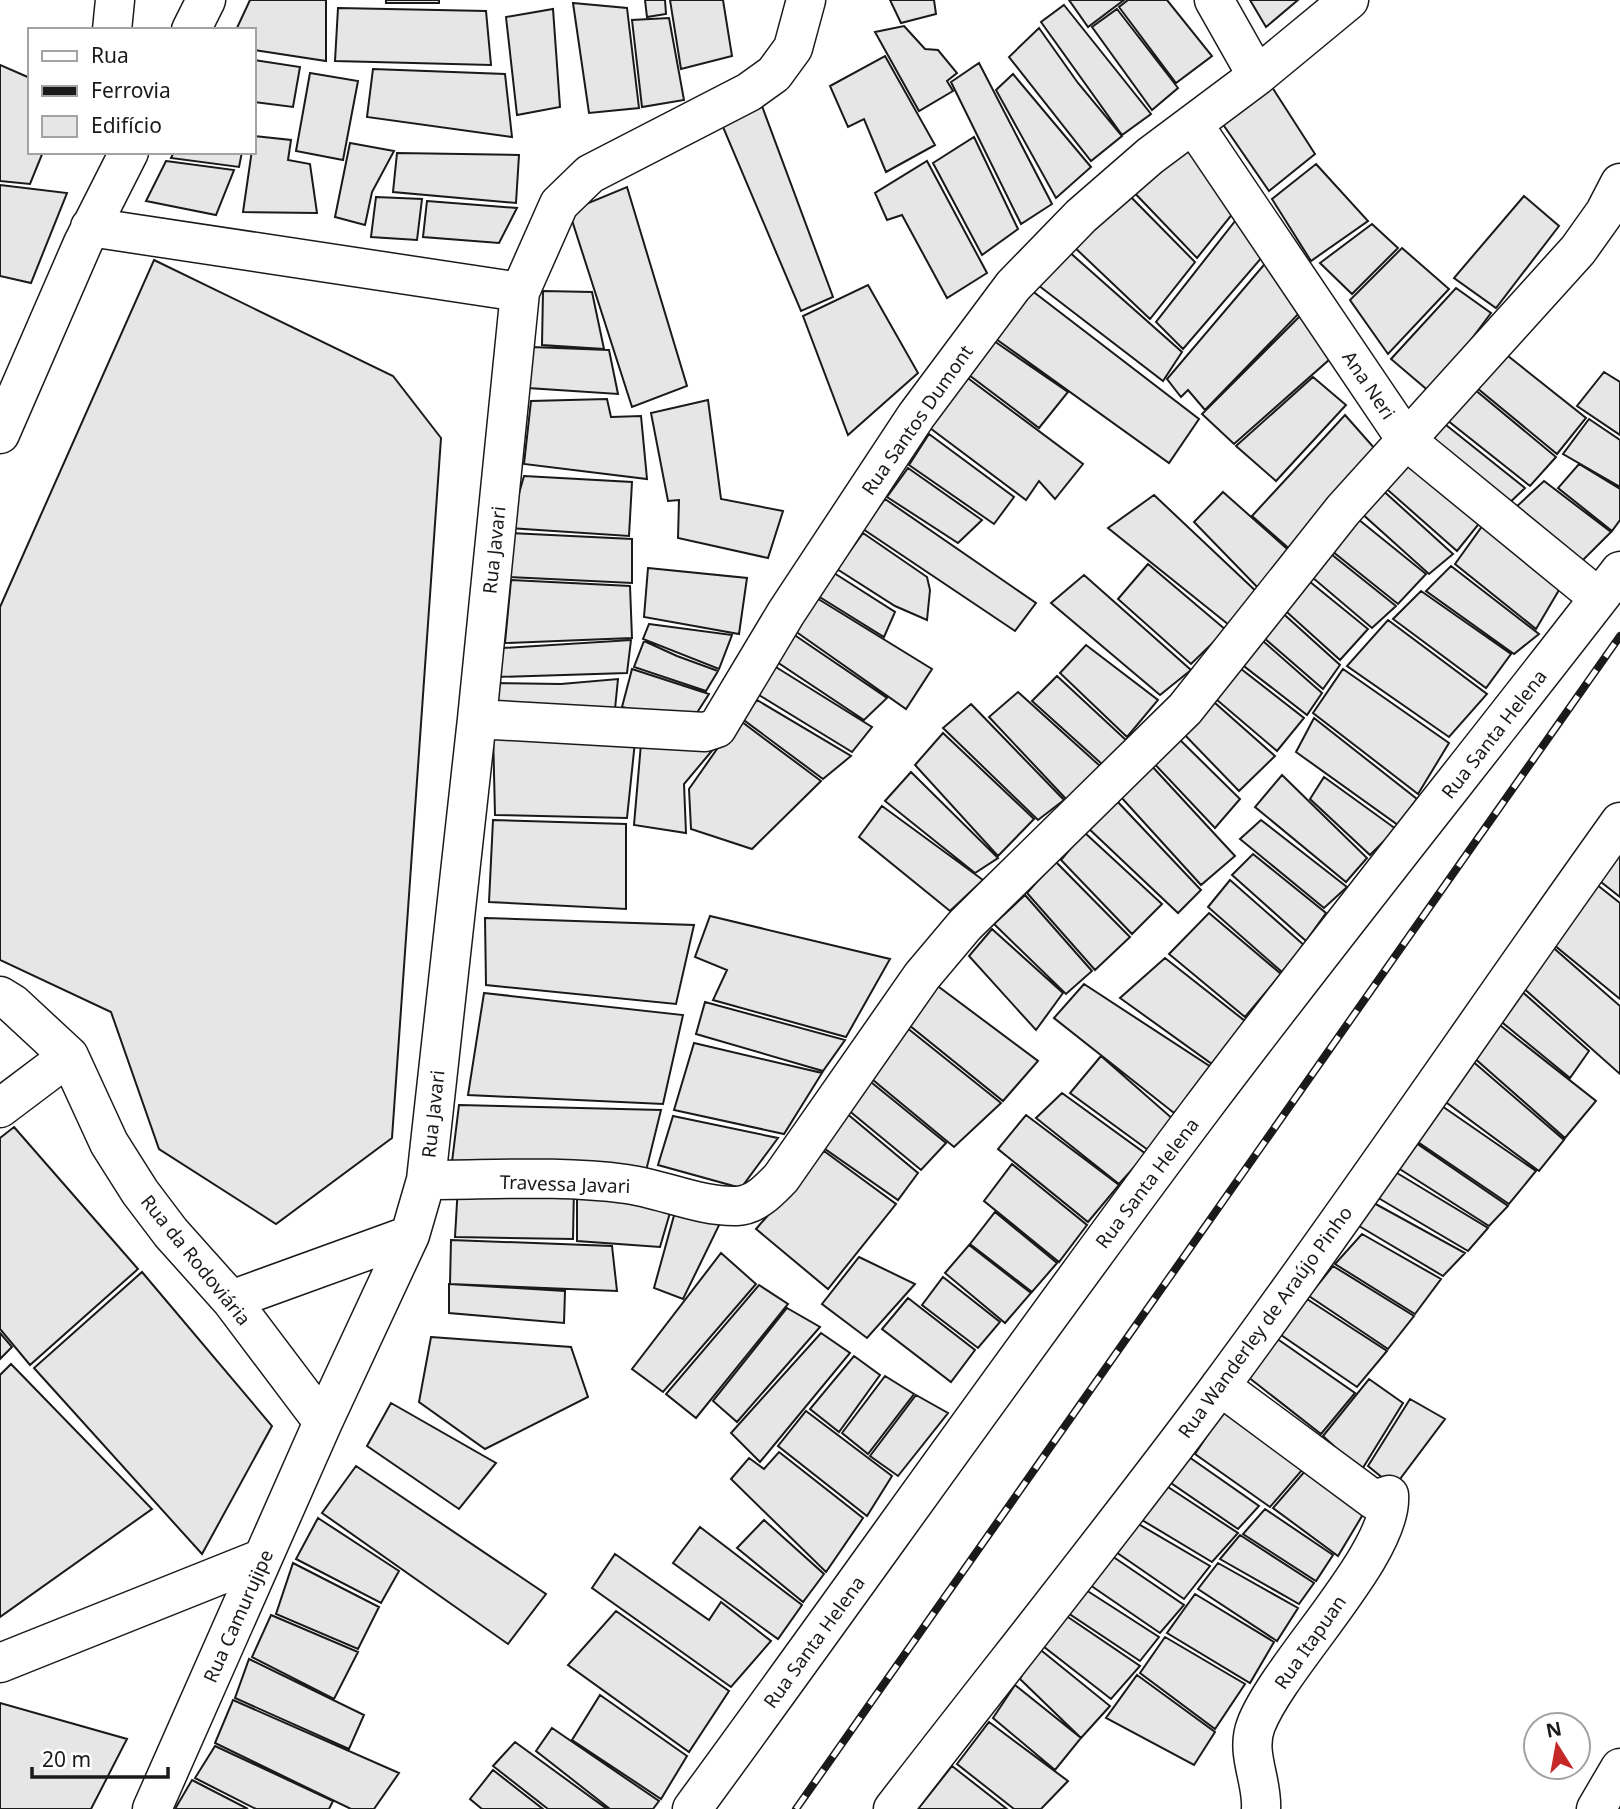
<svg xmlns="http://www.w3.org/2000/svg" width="1620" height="1809" font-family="'Noto Sans',sans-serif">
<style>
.building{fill:#e6e6e6;stroke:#1a1a1a;stroke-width:2}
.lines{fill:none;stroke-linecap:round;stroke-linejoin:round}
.minor-casing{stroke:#1a1a1a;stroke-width:41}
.minor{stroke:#fff;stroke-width:38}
.rail-casing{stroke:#1a1a1a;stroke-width:8}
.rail{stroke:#fff;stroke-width:5;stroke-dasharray:16;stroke-linecap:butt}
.labels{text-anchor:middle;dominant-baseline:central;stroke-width:5;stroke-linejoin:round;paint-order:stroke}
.street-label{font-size:19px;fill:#1a1a1a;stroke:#fff}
</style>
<rect width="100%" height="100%" fill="#fff"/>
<path class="building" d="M250 0H326V61L254 50V30H236Z
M386 0H439V3H386Z
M645 0H665L666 14 647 17Z
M670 0H723L732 56 681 69Z
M890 0H934L936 14 901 23Z
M1069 0H1124L1088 27Z
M1128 0H1167L1212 56 1176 83 1119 7Z
M1250 0H1298L1266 27Z
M573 3 627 8 639 108 589 113Z
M1064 5 1151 114 1122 135 1041 22Z
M338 8 486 11 491 65 335 61Z
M553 9 560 107 517 115 506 17Z
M1117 9 1178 88 1152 110 1092 27Z
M669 18 684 100 642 107 632 20Z
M904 26 925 49 938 50 957 73 947 81 953 91 919 111 875 32Z
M1039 28 1078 83 1122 136 1091 161 1009 57Z
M885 56 935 145 886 172 864 119 848 127 830 86Z
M254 60 300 67 293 107 254 102Z
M979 63 1052 204 1021 224 951 82Z
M0 65 30 78V152H43L30 184 0 181Z
M373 69 505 74 512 137 367 117Z
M310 73 358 81 343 160 296 151Z
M1013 74 1091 167 1056 198 996 90Z
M1270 84 1315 154 1269 191 1220 120Z
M759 98 833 297 801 311 720 120Z
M254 136 291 140 288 160 310 164 317 213 243 212Z
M974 137 1018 229 982 255 933 163Z
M1183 139 1234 212 1197 258 1127 185Z
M350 143 394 151 372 192 365 225 335 217Z
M174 152H242L239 167 171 158Z
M397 153 519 155 516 203 393 192Z
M166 161 234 170 216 215 146 201Z
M927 161 987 273 947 298 902 215 887 220 875 193Z
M1316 164 1368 221 1311 261 1272 199Z
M0 185 67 193 31 283 0 276Z
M627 187 687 386 632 407 569 211Z
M1123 189 1195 262 1150 319 1071 244Z
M1524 196 1559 226 1496 308 1454 278Z
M376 197 422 199 417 240 371 237Z
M427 201 517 208 499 243 423 237Z
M1239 216 1269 249 1183 349 1156 322Z
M1372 224 1398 248 1352 294 1320 263Z
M1402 248 1449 289 1388 354 1350 300Z
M1067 250 1182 352 1163 381 1034 282Z
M154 260 393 376 441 438 392 1138 276 1224 159 1149 111 1012 0 960V607Z
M1268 260 1307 305 1205 410 1188 390 1181 397 1167 379Z
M868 285 918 373 848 435 803 316Z
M1456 288 1491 313 1431 393 1391 359Z
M1031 290 1199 419 1169 463 996 339Z
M543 291 592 292 604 349 542 345Z
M1307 309 1339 351 1234 444 1202 414Z
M994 341 1068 392 1039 428 969 375Z
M531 347 609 350 618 394 528 388Z
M1498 348 1586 418 1557 454 1471 383Z
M1604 372 1620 382V435L1577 406Z
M965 376 1083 464 1055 499 1039 481 1026 500 930 428Z
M1313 377 1346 405 1276 481 1236 446Z
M1468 384 1556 457 1530 486 1442 416Z
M607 399 611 417 641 416 647 479 524 464 531 401Z
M708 400 721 499 783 511 768 558 678 538 679 500 668 501 651 413Z
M1345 415 1376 450 1293 552 1252 516Z
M1589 419 1620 440V487L1563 454Z
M1441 421 1525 488 1503 509 1425 447Z
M929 434 1014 497 994 524 909 465Z
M1405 454 1482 520 1457 551 1381 484Z
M1579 464 1620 489V520L1612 531 1558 488Z
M908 468 982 520 958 543 887 497Z
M524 476 632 482 629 536 509 528Z
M1544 481 1611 532 1581 562 1513 510Z
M1378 486 1453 554 1429 574 1359 511Z
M1223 492 1294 555 1262 592 1194 522Z
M1154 495 1260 595 1229 625 1108 528Z
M885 499 1036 603 1015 631 863 529Z
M1353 515 1426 574 1398 604 1327 547Z
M1483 525 1562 585 1536 629 1455 564Z
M510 533 632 539V583L509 577Z
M863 533 927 577 930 590 927 620 895 606 837 569Z
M1326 550 1396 606 1372 628 1306 572Z
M1148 564 1226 630 1191 664 1118 599Z
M1451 566 1539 634 1514 654 1426 591Z
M648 568 747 578 739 634 644 617Z
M834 573 895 612 884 637 818 596Z
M1084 575 1191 670 1160 695 1051 603Z
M1304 577 1368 629 1340 660 1279 605Z
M511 580 630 586 632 638 505 643Z
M1421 591 1511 654 1486 688 1393 619Z
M815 597 932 669 906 709 795 631Z
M1277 608 1340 665 1323 689 1256 631Z
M1388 620 1487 694 1449 737 1347 666Z
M649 624 732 635 719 669 643 639Z
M793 634 887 698 864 720 774 660Z
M1255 634 1322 693 1307 715 1236 660Z
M631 640 627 673 496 677 502 648Z
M644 641 677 656 718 671 706 691 634 667Z
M1086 645 1158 700 1127 737 1060 673Z
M771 664 872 727 852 752 754 692Z
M1236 665 1304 718 1277 751 1210 694Z
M632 669 709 694 691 722 622 707Z
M1343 669 1449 743 1418 794 1313 713Z
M1057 676 1127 741 1103 765 1032 701Z
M618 679 614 719 492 715 493 683 561 684Z
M1018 692 1100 766 1067 800 989 717Z
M1206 695 1275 756 1239 791 1179 729Z
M757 700 851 756 823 779 741 718Z
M971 704 1064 800 1038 820 943 728Z
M1314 718 1417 799 1398 825 1296 752Z
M738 719 821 781 752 849 691 829 689 789Z
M493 731 636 732 627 818 495 815Z
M642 732 721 740 684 784 686 833 634 825Z
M1172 732 1240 799 1215 828 1149 758Z
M943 733 1034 819 998 856 915 765Z
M1149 763 1235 856 1201 885 1120 796Z
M911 772 998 858 975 873 885 801Z
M1282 775 1367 858 1346 882 1255 807Z
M1324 777 1396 829 1370 855 1310 799Z
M1116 800 1201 890 1178 913 1087 827Z
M882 806 983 880 950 911 859 837Z
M493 820 626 824V909L489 902Z
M1261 820 1347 887 1324 908 1240 839Z
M1084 832 1162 904 1132 934 1061 860Z
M1620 842V897L1596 878Z
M1253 854 1326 913 1306 941 1232 875Z
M1055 861 1130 937 1095 970 1027 893Z
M1230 880 1305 946 1282 972 1208 907Z
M1596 884 1620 903V999L1548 940Z
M1025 895 1092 971 1066 994 994 924Z
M1209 913 1281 974 1245 1017 1169 954Z
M710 916 890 959 846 1037 713 1000 727 970 695 957Z
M485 918 694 925 676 1004 486 985Z
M992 929 1063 993 1036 1030 969 956Z
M1549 944 1620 1006V1074L1521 986Z
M1165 958 1245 1021 1212 1064 1120 998Z
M935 984 1038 1061 1003 1101 904 1021Z
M1084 984 1214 1069 1174 1113 1054 1018Z
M1519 989 1589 1051 1570 1078 1498 1019Z
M484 993 683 1015 663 1104 468 1095Z
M705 1002 845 1040 823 1071 696 1034Z
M1496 1022 1596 1101 1565 1138 1472 1056Z
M901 1023 1001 1103 954 1147 867 1075Z
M694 1043 822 1073 784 1134 674 1110Z
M1101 1056 1174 1120 1148 1150 1070 1093Z
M1470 1059 1564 1140 1539 1171 1443 1100Z
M866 1078 946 1143 921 1170 847 1109Z
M1062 1093 1146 1154 1119 1184 1036 1118Z
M1439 1104 1536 1171 1509 1204 1412 1138Z
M459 1105 661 1110 645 1175 451 1170Z
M845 1112 918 1173 898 1200 818 1144Z
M1026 1115 1119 1185 1088 1222 998 1149Z
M673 1116 778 1138 741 1188 658 1165Z
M14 1127 138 1269 30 1365 0 1329V1138Z
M1413 1141 1508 1206 1489 1226 1395 1166Z
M824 1151 896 1204 828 1289 756 1229Z
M1012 1164 1087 1225 1059 1262 984 1201Z
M1392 1170 1488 1228 1468 1251 1375 1196Z
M458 1185 574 1186 573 1239 455 1237Z
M577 1188 674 1199 660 1247 577 1241Z
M678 1201 725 1213 683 1299 654 1288Z
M1372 1202 1465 1253 1443 1276 1359 1226Z
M995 1212 1057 1263 1032 1292 970 1244Z
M1362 1234 1441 1279 1415 1314 1335 1264Z
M451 1240 612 1246 617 1291 450 1284Z
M969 1245 1031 1293 1005 1323 945 1273Z
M721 1253 756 1284 663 1392 632 1369Z
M859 1257 915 1284 867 1338 822 1304Z
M1333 1266 1414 1316 1388 1349 1309 1296Z
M142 1272 272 1426 202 1554 34 1368Z
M943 1277 1000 1322 978 1348 922 1305Z
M449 1284 565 1291 564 1323 449 1313Z
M759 1285 788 1304 696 1418 666 1394Z
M908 1298 975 1350 951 1382 882 1329Z
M1307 1299 1387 1351 1357 1387 1281 1335Z
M787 1308 820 1327 737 1422 713 1401Z
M0 1333 12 1347 0 1359Z
M821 1333 850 1353 760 1462 731 1433Z
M431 1337 571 1347 588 1397 485 1449 419 1402Z
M1276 1338 1355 1393 1321 1434 1243 1373Z
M854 1356 880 1375 839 1432 810 1409Z
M11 1364 152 1509 0 1617V1375Z
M885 1376 914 1394 868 1454 842 1433Z
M1369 1379 1403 1403 1361 1471 1323 1436Z
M916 1395 948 1413 898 1476 870 1456Z
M1410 1399 1445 1419 1394 1487 1368 1466Z
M391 1403 496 1463 459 1509 367 1446Z
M1226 1407 1303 1469 1270 1507 1195 1454Z
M806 1411 892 1476 867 1516 778 1446Z
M779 1452 863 1518 826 1572 731 1479 749 1458 764 1469Z
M1189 1457 1259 1506 1238 1529 1168 1481Z
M356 1466 546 1594 508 1644 322 1513Z
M1305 1471 1365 1511 1338 1556 1273 1508Z
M1165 1485 1238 1533 1212 1562 1137 1517Z
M1265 1509 1333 1555 1316 1581 1243 1534Z
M318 1518 399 1571 381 1603 296 1559Z
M764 1520 824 1574 803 1602 737 1548Z
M1135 1522 1210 1566 1184 1599 1113 1550Z
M700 1527 802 1605 778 1639 673 1563Z
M1240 1535 1314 1583 1299 1604 1220 1559Z
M615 1554 709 1620 721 1602 771 1641 731 1687 592 1588Z
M1109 1554 1184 1605 1160 1633 1090 1585Z
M293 1563 379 1607 358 1649 276 1614Z
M1218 1563 1298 1608 1277 1641 1198 1589Z
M1086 1590 1159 1637 1140 1661 1065 1611Z
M1195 1594 1274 1642 1250 1683 1167 1633Z
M616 1611 729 1691 689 1752 568 1665Z
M1062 1613 1140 1666 1111 1699 1039 1643Z
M271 1615 358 1652 334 1699 252 1657Z
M1165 1637 1245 1684 1215 1729 1140 1673Z
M1037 1647 1110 1706 1081 1738 1020 1679Z
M249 1659 364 1715 349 1749 235 1698Z
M1137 1675 1215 1732 1194 1765 1106 1718Z
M1015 1685 1081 1738 1055 1770 993 1718Z
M600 1695 687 1756 661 1799 572 1740Z
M233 1700 399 1773 374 1809H351L215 1743Z
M0 1703 127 1739 91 1809H0Z
M989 1722 1068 1781 1041 1809H1014L957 1764Z
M552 1728 659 1801 653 1809H610L536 1751Z
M515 1742 607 1809H548L493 1766Z
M215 1746 333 1801 329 1809H256L195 1778Z
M952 1766 1007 1809H918Z
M493 1770 543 1809H482L470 1799Z
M192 1780 248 1809H175Z"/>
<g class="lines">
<defs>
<path id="minor" d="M1214 0 1257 76
M112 30 115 0
M191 30 206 0
M1193 124 1407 441 1599 598
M90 227 520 292
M0 434 83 243 129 152
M477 719 705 732 717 728 786 613 916 416 1013 286 1081 216 1150 156 1257 76 1349 0
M0 996 13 1004 69 1056 109 1143 140 1192 171 1233 231 1300 323 1422
M0 1108 69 1056
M426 1180C492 1180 560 1175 626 1184 663 1189 699 1207 737 1206 756 1205 769 1190 781 1178L922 976 965 925 1185 709 1343 510 1578 250 1605 212 1620 183
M231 1300 410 1235
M1220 1386 1374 1500 1389 1495C1394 1553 1279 1665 1256 1725 1245 1753 1263 1781 1261 1809
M0 1663 263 1558
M152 1809 323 1422 410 1235 426 1180 477 719 520 292 559 204 590 174 749 92 774 74 793 48 806 0
M692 1809C862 1577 1027 1341 1200 1111 1337 929 1481 751 1620 571
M893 1809C1002 1668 1115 1528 1221 1385 1358 1200 1486 1009 1620 822
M1596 1809 1620 1768"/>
</defs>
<use href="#minor" class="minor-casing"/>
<use href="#minor" class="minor"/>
<defs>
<path id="rail" d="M796 1809 1620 636"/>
</defs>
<use href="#rail" class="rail-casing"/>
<use href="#rail" class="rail"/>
</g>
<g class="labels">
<g class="street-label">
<text transform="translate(1369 385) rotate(56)">Ana Neri</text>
<text transform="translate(917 420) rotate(-55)">Rua Santos Dumont</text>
<text transform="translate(494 550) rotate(-84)">Rua Javari</text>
<text transform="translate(1494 734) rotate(-52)">Rua Santa Helena</text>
<text transform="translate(433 1114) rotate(-84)">Rua Javari</text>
<text transform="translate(1147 1183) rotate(-53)">Rua Santa Helena</text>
<text transform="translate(565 1184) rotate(2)">Travessa Javari</text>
<text transform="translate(196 1260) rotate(51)">Rua da Rodoviária</text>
<text transform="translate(1265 1322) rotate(-54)">Rua Wanderley de Araújo Pinho</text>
<text transform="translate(238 1616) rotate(-66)">Rua Camurujipe</text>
<text transform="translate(814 1642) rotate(-54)">Rua Santa Helena</text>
<text transform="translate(1310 1642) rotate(-55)">Rua Itapuan</text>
</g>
</g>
<rect x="28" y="28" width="228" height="126" fill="#ffffff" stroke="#a3a3a3" stroke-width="2"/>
<rect x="42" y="51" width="35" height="10" fill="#ffffff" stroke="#a3a3a3" stroke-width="2"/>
<text x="91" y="63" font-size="21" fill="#1a1a1a">Rua</text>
<rect x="42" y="86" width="35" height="10" fill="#1a1a1a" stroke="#a3a3a3" stroke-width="2"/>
<text x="91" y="98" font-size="21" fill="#1a1a1a">Ferrovia</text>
<rect x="42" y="116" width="35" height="21" fill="#e6e6e6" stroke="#a3a3a3" stroke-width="2"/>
<text x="91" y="133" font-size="21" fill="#1a1a1a">Edifício</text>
<g transform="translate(1557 1746) rotate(349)"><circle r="33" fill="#ffffff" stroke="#a3a3a3" stroke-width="2"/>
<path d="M0-5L12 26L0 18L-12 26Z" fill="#c62828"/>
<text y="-10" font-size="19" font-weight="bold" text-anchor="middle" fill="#1a1a1a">N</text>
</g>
<path d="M32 1767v10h136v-10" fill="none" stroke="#1a1a1a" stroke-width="3.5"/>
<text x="42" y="1767" font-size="21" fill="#1a1a1a" stroke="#ffffff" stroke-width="5" paint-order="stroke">20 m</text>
</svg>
